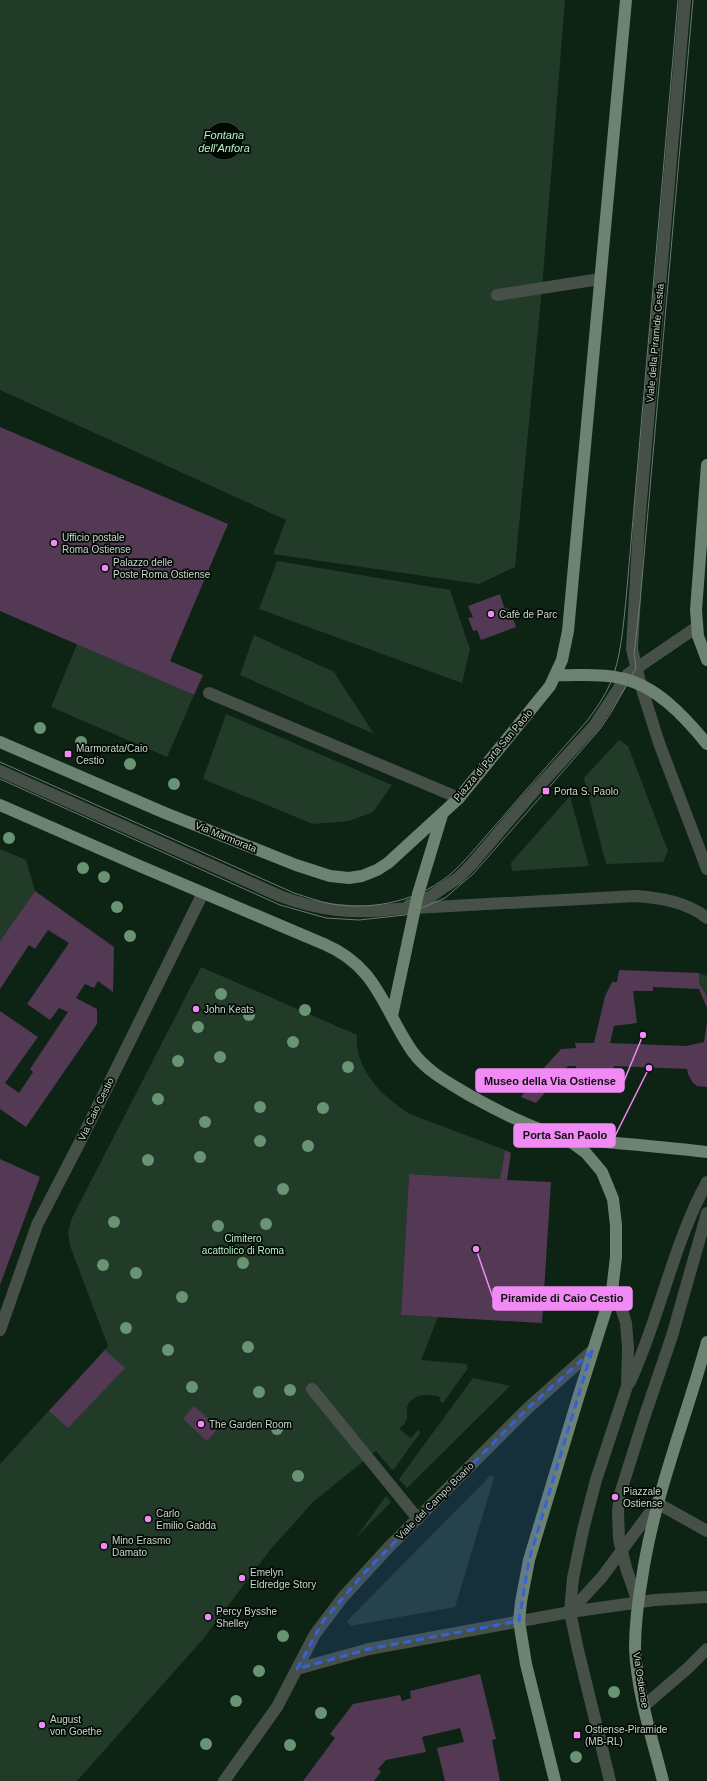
<svg xmlns="http://www.w3.org/2000/svg" width="707" height="1781" font-family="Helvetica,sans-serif">
<style>
.green{fill:#223b29}
.water{fill:#000a01;stroke:#3c473e}
.building{fill:#533953}
.lines{fill:none;stroke-linecap:round;stroke-linejoin:round}
.minor{stroke:#465048;stroke-width:12}
.major{stroke:#6d8271;stroke-width:12}
.tram{stroke:#6a7c6f;stroke-width:1}
.tree{fill:#699474}
.marked{fill:#3762d6;fill-opacity:0.2;stroke:#3762d6;stroke-width:3;stroke-dasharray:8 5;stroke-linejoin:round}
.poi-dot{fill:#f18af4;stroke:#030a05;stroke-width:1.5}
.labels{text-anchor:middle;dominant-baseline:central;stroke-width:3.5;stroke-linejoin:round;paint-order:stroke}
.street-label{font-size:10px;fill:#c9d6cb;stroke:#030a05}
.poi-label{font-size:10px;fill:#c9d6cb;stroke:#030a05;text-anchor:start}
.park-label{font-size:10px;fill:#b5f0c3;stroke:#030a05}
.water-label{font-size:11px;font-style:italic;fill:#b6f1c4;stroke:#030a05}
.leader{fill:none;stroke:#f18af4;stroke-width:1.5}
.callout-dot{fill:#f18af4;stroke:#030a05;stroke-width:1.5}
.callout{fill:#f18af4;stroke:#f18af4;stroke-width:1.5}
.callout-label{font-size:11px;text-anchor:middle;font-weight:bold;fill:#111}
</style>
<rect width="100%" height="100%" fill="#0d2314"/>
<path class="green" d="M0 0H565L542 288 515 567 479 584 273 554 286 520 0 390Z
M277 561 450 590 470 649 462 683 259 609Z
M254 635 334 672 374 734 240 675Z
M77 644 194 695 167 757 51 707Z
M226 714 392 785 373 812 349 821 313 824 203 779Z
M619 740 628 746 668 851 663 862 606 864 584 778Z
M570 796 589 866 512 871 511 863Z
M0 849 26 860 35 891 0 941Z
M201 967 357 1035C354 1069 383 1098 410 1114L505 1150 500 1179 409 1174 401 1315 438 1317 421 1360 466 1364 468 1368 443 1403 439 1401 440 1397C429 1393 412 1393 407 1407 406 1411 408 1416 407 1419 406 1423 402 1426 399 1429L411 1438 418 1430 421 1432 394 1469H391L376 1451 313 1502 270 1550 203 1639 77 1781H0V1464L108 1346 70 1246 68 1232 71 1220Z
M699 973 707 976V996L699 983Z
M473 1378 510 1386 407 1488 399 1479Z
M491 1475 494 1478 455 1607 350 1626 347 1621Z
M386 1496 391 1502 355 1539Z"/>
<path class="water" d="M205 141a19 19 0 1 1 38 0a19 19 0 1 1-38 0Z"/>
<path class="building" d="M0 427 228 524 170 661 203 675 194 695 0 611Z
M500 594 504 607 510 611 516 627 481 640 477 630 473 631 468 618 473 617 468 606Z
M35 891 114 947 113 992 98 981 94 988 85 984 76 998 97 1009V1024L26 1127 0 1109V1011L38 1037 5 1083 19 1093 33 1072 30 1069 68 1012 59 1008 50 1020 27 1004 69 943 48 930 35 949 29 945 0 989V941Z
M619 970 699 973V983L707 996V1008L699 989 653 987V991H633L637 1023 614 1026 610 1043 686 1046 704 1042 707 1021V1087L697 1086 693 1083 688 1074 687 1069 614 1066 612 1079 607 1086 598 1090H590L582 1087 579 1083 576 1066H568L536 1103 521 1097 534 1079 561 1049 576 1048 575 1043H594L605 996 612 982H617Z
M505 1150 511 1153 507 1180 551 1182 542 1323 401 1315 409 1174 500 1179Z
M0 1159 40 1177 0 1285Z
M105 1350 125 1368 68 1428 49 1411Z
M194 1406 219 1428 207 1441 183 1419Z
M480 1674 496 1739 492 1740 500 1781H445L437 1748 464 1742 460 1728 422 1737 426 1752 386 1760 378 1769 381 1772 374 1781H303L335 1738 330 1734 353 1704 400 1695 402 1701 411 1698 410 1691Z"/>
<g class="lines">
<path class="minor" d="M685 0 639 524 632 649 641 686 659 743 707 869
M497 295 600 279
M209 693 459 798
M0 771 280 896C319 911 355 914 396 909L636 896C661 898 687 902 707 918
M409 905 431 896 458 878 472 864 528 798 594 726 628 674 697 627
M0 1330 37 1225 83 1136 203 893
M630 1382C660 1317 673 1244 707 1182
M312 1389 418 1519
M638 1602 626 1568 619 1539 618 1511 620 1494 645 1415 672 1336 707 1213
M570 1612 602 1577 657 1503 707 1531
M297 1669 369 1649 570 1612 655 1600 707 1597
M644 1706 688 1668 707 1649
M224 1781 277 1707 315 1634 343 1597 388 1548 528 1408 592 1351
M610 1781 578 1650 570 1612 573 1578 583 1530 596 1480 627 1386 628 1348 626 1323 619 1301 612 1291"/>
<path class="major" d="M707 465 696 610 698 636 707 660
M555 675C576 676 600 673 620 678 656 685 685 717 707 744
M0 742 165 813 296 865 330 876 349 878 362 876 377 870 388 863 459 798 550 686 562 660 568 631 626 0
M0 805 142 867 324 944C378 967 383 1009 412 1051 426 1071 449 1083 469 1095 500 1112 529 1127 563 1137 576 1140 591 1140 605 1142 639 1145 673 1148 707 1152
M392 1016 418 894 442 815
M555 1781 526 1664 519 1621 521 1602 529 1560 578 1398 612 1291 616 1257V1225L613 1199 602 1172 586 1153 567 1139
M663 1781C652 1738 637 1693 635 1648 635 1624 638 1601 642 1578 654 1497 685 1421 707 1342"/>
<path class="tram" d="M0 762 294 893C307 897 320 902 332 904 375 911 422 900 454 871 471 855 485 836 501 819 529 786 558 754 587 721 596 709 605 696 611 682 621 657 623 627 626 600L678 0
M0 779 280 905 326 918 359 920 405 915 445 898 474 873 600 729 612 711 636 668 634 654 640 602 693 0"/>
</g>
<g class="tree">
<circle cx="40" cy="728" r="6"/>
<circle cx="81" cy="742" r="6"/>
<circle cx="130" cy="764" r="6"/>
<circle cx="174" cy="784" r="6"/>
<circle cx="9" cy="838" r="6"/>
<circle cx="83" cy="868" r="6"/>
<circle cx="104" cy="877" r="6"/>
<circle cx="117" cy="907" r="6"/>
<circle cx="130" cy="936" r="6"/>
<circle cx="221" cy="994" r="6"/>
<circle cx="305" cy="1010" r="6"/>
<circle cx="249" cy="1015" r="6"/>
<circle cx="198" cy="1027" r="6"/>
<circle cx="293" cy="1042" r="6"/>
<circle cx="220" cy="1057" r="6"/>
<circle cx="178" cy="1061" r="6"/>
<circle cx="348" cy="1067" r="6"/>
<circle cx="158" cy="1099" r="6"/>
<circle cx="260" cy="1107" r="6"/>
<circle cx="323" cy="1108" r="6"/>
<circle cx="205" cy="1122" r="6"/>
<circle cx="260" cy="1141" r="6"/>
<circle cx="308" cy="1146" r="6"/>
<circle cx="200" cy="1157" r="6"/>
<circle cx="148" cy="1160" r="6"/>
<circle cx="283" cy="1189" r="6"/>
<circle cx="114" cy="1222" r="6"/>
<circle cx="266" cy="1224" r="6"/>
<circle cx="218" cy="1226" r="6"/>
<circle cx="243" cy="1263" r="6"/>
<circle cx="103" cy="1265" r="6"/>
<circle cx="136" cy="1273" r="6"/>
<circle cx="182" cy="1297" r="6"/>
<circle cx="126" cy="1328" r="6"/>
<circle cx="248" cy="1347" r="6"/>
<circle cx="168" cy="1350" r="6"/>
<circle cx="192" cy="1387" r="6"/>
<circle cx="290" cy="1390" r="6"/>
<circle cx="259" cy="1392" r="6"/>
<circle cx="277" cy="1429" r="6"/>
<circle cx="298" cy="1476" r="6"/>
<circle cx="283" cy="1636" r="6"/>
<circle cx="259" cy="1671" r="6"/>
<circle cx="614" cy="1692" r="6"/>
<circle cx="236" cy="1701" r="6"/>
<circle cx="321" cy="1713" r="6"/>
<circle cx="206" cy="1744" r="6"/>
<circle cx="290" cy="1745" r="6"/>
<circle cx="576" cy="1757" r="6"/>
</g>
<path class="marked" d="M592 1351 529 1560 519 1621 369 1649 297 1669 323 1621 364 1573 528 1408Z"/>
<g class="poi-dot">
<circle cx="54" cy="543" r="4"/>
<circle cx="105" cy="568" r="4"/>
<circle cx="491" cy="614" r="4"/>
<rect x="64" y="750" width="8" height="8" rx="2"/>
<rect x="542" y="787" width="8" height="8" rx="2"/>
<circle cx="196" cy="1009" r="4"/>
<circle cx="201" cy="1424" r="4"/>
<circle cx="615" cy="1497" r="4"/>
<circle cx="148" cy="1519" r="4"/>
<circle cx="104" cy="1546" r="4"/>
<circle cx="242" cy="1578" r="4"/>
<circle cx="208" cy="1617" r="4"/>
<circle cx="42" cy="1725" r="4"/>
<rect x="573" y="1731" width="8" height="8" rx="2"/>
</g>
<g class="labels">
<g class="street-label">
<text transform="translate(655 343) rotate(-85)">Viale della Piramide Cestia</text>
<text transform="translate(493 755) rotate(-50)">Piazza di Porta San Paolo</text>
<text transform="translate(226 837) rotate(22)">Via Marmorata</text>
<text transform="translate(96 1109) rotate(-64)">Via Caio Cestio</text>
<text transform="translate(435 1501) rotate(-45)">Viale del Campo Boario</text>
<text transform="translate(641 1680) rotate(81)">Via Ostiense</text>
</g>
<g class="poi-label">
<text x="62" y="537">Ufficio postale<tspan x="62" dy="12">Roma Ostiense</tspan></text>
<text x="113" y="562">Palazzo delle<tspan x="113" dy="12">Poste Roma Ostiense</tspan></text>
<text x="499" y="614">Cafè de Parc</text>
<text x="76" y="748">Marmorata/Caio<tspan x="76" dy="12">Cestio</tspan></text>
<text x="554" y="791">Porta S. Paolo</text>
<text x="204" y="1009">John Keats</text>
<text x="209" y="1424">The Garden Room</text>
<text x="623" y="1491">Piazzale<tspan x="623" dy="12">Ostiense</tspan></text>
<text x="156" y="1513">Carlo<tspan x="156" dy="12">Emilio Gadda</tspan></text>
<text x="112" y="1540">Mino Erasmo<tspan x="112" dy="12">Damato</tspan></text>
<text x="250" y="1572">Emelyn<tspan x="250" dy="12">Eldredge Story</tspan></text>
<text x="216" y="1611">Percy Bysshe<tspan x="216" dy="12">Shelley</tspan></text>
<text x="50" y="1719">August<tspan x="50" dy="12">von Goethe</tspan></text>
<text x="585" y="1729">Ostiense-Piramide<tspan x="585" dy="12">(MB-RL)</tspan></text>
</g>
<g class="park-label">
<text x="243" y="1238">Cimitero<tspan x="243" dy="12">acattolico di Roma</tspan></text>
</g>
<g class="water-label">
<text x="224" y="135">Fontana<tspan x="224" dy="13">dell'Anfora</tspan></text>
</g>
</g>
<path class="leader" d="M643 1035L624 1081M649 1068L615 1136M476 1249L493 1298"/>
<g class="callout-dot">
<circle cx="643" cy="1035" r="4"/>
<circle cx="649" cy="1068" r="4"/>
<circle cx="476" cy="1249" r="4"/>
</g>
<g class="callout">
<rect x="476" y="1069" width="148" height="23" rx="4"/>
<rect x="514" y="1124" width="101" height="23" rx="4"/>
<rect x="493" y="1287" width="139" height="23" rx="4"/>
</g>
<g class="callout-label">
<text x="550" y="1085">Museo della Via Ostiense</text>
<text x="565" y="1139">Porta San Paolo</text>
<text x="562" y="1302">Piramide di Caio Cestio</text>
</g>
</svg>
